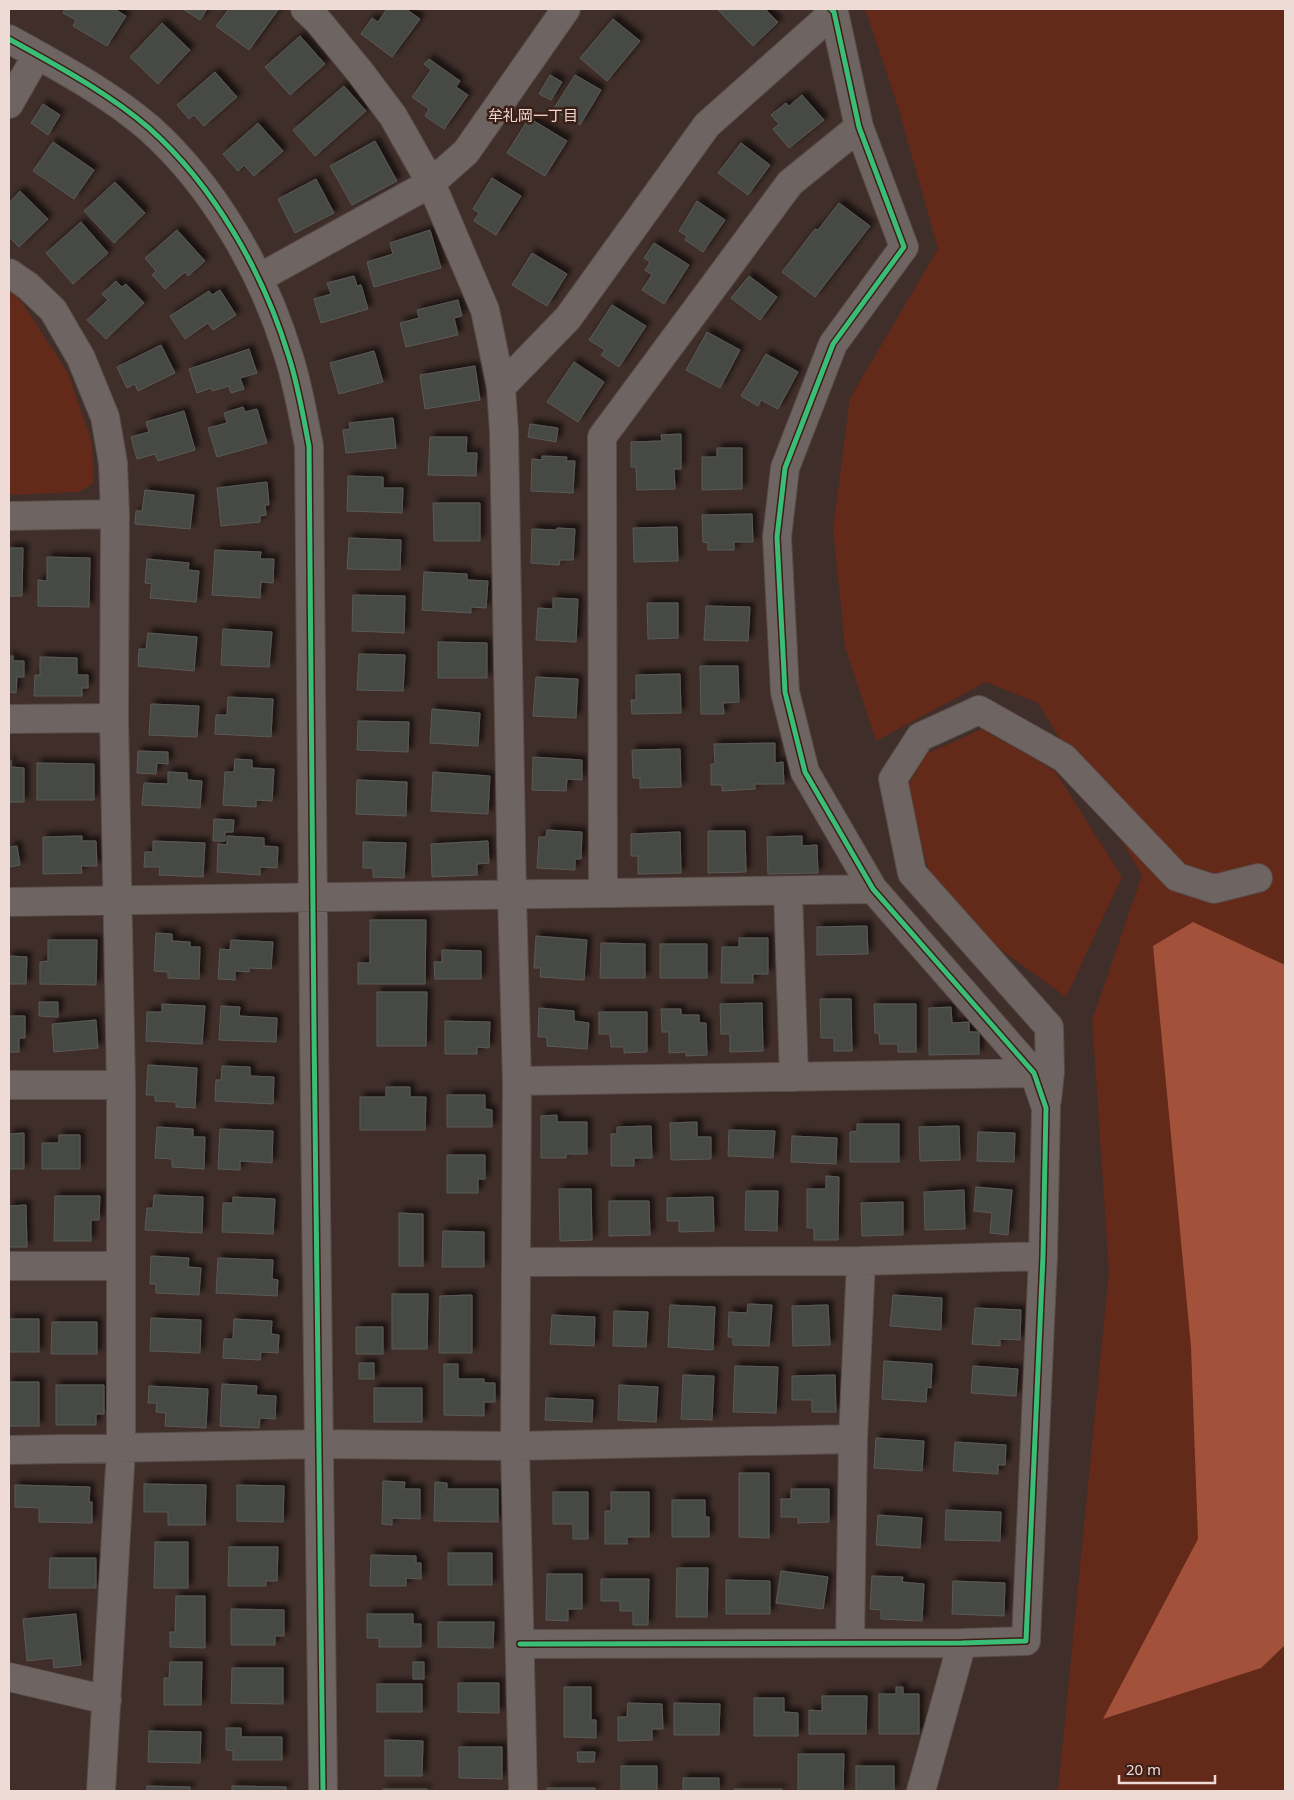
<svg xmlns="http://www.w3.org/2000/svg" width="1294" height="1800" font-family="'Noto Sans','Noto Sans JP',sans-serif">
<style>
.green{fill:#632919}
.water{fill:#a3513a}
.building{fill:#474844;stroke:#5b5a57;filter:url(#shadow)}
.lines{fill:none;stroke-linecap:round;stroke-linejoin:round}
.street-casing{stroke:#594b46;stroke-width:30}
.street{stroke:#6e6562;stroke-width:28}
.cycleway-casing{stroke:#3c1f17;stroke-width:8}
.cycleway{stroke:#3abd76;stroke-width:5}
.labels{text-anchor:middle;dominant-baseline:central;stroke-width:5;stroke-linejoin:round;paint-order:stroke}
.neighbourhood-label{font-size:15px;fill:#efdbd5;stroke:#3c1f17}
</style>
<defs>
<filter id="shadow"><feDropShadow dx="4.5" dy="-4.5" stdDeviation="2.5" flood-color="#0009"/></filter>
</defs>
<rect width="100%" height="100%" fill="#3f2e29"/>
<path class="green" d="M865 9H1285V1791H1058L1109 1271 1092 1020 1142 875 1038 703 986 682 876 741 845 647 833 529 850 398 938 249 898 107Z
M9 291 21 301 68 373 92 443 94 483 79 492 9 495Z
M982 729 1055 771 1122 877 1066 997 986 939 930 876 907 788 926 754Z"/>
<path class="water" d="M1193 922 1285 965V1645L1261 1668 1103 1719 1198 1539 1191 1347 1153 946Z"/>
<path class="building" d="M65 9H114L126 16 107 46 73 26 76 20 63 13Z
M183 9H207L200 20Z
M229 9H276L278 10 249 50 216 26Z
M387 9H406L420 19 392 57 361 34 372 18 378 22Z
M719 9H765L778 22 753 46 718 10Z
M613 19 640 41 607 81 580 58Z
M162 23 190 50 158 84 130 57Z
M300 36 325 64 290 95 265 67Z
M429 59 460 81 456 87 468 95 444 129 425 116 429 109 412 97 431 70 424 64Z
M215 72 237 97 204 126 194 115 189 119 177 105Z
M550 75 562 82 551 100 539 94Z
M575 75 601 90 580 125 553 110Z
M344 86 366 111 315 156 293 130Z
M802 95 824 120 789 148 773 129 779 124 771 115 786 103 789 106Z
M43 104 60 115 48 135 31 123Z
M529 118 567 141 545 176 507 153Z
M258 123 283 151 254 176 244 165 238 171 223 154Z
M375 141 397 181 352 205 330 166Z
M53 142 94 170 74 199 33 171Z
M741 143 770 165 748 195 718 173Z
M492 178 521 196 496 235 474 221 479 213 473 209Z
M316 179 334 213 295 233 278 199Z
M115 182 145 213 114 243 84 211Z
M20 191 48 219 19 247 9 237V203Z
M697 201 725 220 703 252 685 240 687 236 679 231Z
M839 203 870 226 815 297 782 272 815 229 818 230Z
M81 222 108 253 73 284 46 253Z
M177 230 205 261 188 276 185 272 165 289 152 275 156 271 145 258Z
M430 230 441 268 374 287 367 262 393 254 390 243Z
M654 243 689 265 664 304 642 290 652 275 645 270 650 262 644 258Z
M532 253 567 274 547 306 512 285Z
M354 276 357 286 361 285 368 309 321 323 314 299 331 294 327 283Z
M749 276 777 297 760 320 731 298Z
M116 281 122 287 126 284 144 303 106 339 87 320 108 300 102 294Z
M220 290 236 315 213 330 208 323 185 339 170 316 209 291 212 295Z
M458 300 462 316 454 318 458 335 406 347 400 323 419 318 417 310Z
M612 305 646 326 619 367 601 355 605 350 589 340Z
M707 332 740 350 720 388 686 370Z
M161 345 175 373 138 391 135 384 127 388 117 367Z
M249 349 257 373 240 378 244 389 231 393 229 386 212 391 211 388 197 393 189 369Z
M374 351 383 382 339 394 330 363Z
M766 354 798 372 778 409 761 400 758 406 741 396Z
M574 362 604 382 578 422 547 402Z
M475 366 480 400 425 409 420 375Z
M243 407 245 412 257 409 267 443 217 457 208 428 227 423 224 413Z
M184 411 195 450 158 461 155 454 137 459 131 437 149 432 146 422Z
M393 418 396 448 346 453 343 430 350 429 349 423Z
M530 424 558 428 556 442 528 437Z
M681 434V469H674L675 489 637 490 636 467H631V442L662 441 661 435Z
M430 437H467L466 453H477L476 476 428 475Z
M717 448H742V489L702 490V457H717Z
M542 456 567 457 566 461H575L573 493 531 491 532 459 542 460Z
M348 476 383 477V488H403L402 513 347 511Z
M267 482 269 505H265L266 515 260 516V522L221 526 217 488Z
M145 490 194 495 190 529 135 524 136 511H142Z
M433 503H480V541H434Z
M752 514 753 542H734V550H708V543L703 542 702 515Z
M677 527 678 561 634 562 633 528Z
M557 528 575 529 573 560H560L559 565 531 563 532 529 557 530Z
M349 538 401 540 400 570 347 569Z
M9 548H23L22 596H9Z
M215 550 261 552 260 559H274L273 583 261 582 260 598 212 595Z
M47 557 90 558 89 607 38 606V580L47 581Z
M147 559 189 563 188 570 199 571 196 602 150 598 152 584 145 583Z
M424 572 467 574V580L488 581 486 608 471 607V613L422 610Z
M353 595 405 596 404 633 352 631Z
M553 598 578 599 576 642 536 640 538 608 553 609Z
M647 603H678V638L648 639Z
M706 606 750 607 748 641 704 640Z
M223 629 272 632 269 667 221 665Z
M148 633 197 637 194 671 138 666 139 649H146Z
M438 642 487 643V678H438Z
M359 654 405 655 403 691 357 690Z
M9 656H13V661H24V677H17L16 693 9 692Z
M40 657 77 658V675H88V688H82V696H34L35 675H40Z
M700 666H738L739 702 723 703 724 714H701Z
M680 674 681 713 632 714 631 700H636V675Z
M536 677 578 679 576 718 533 716Z
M228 697 273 699 271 737 215 734 216 715H227Z
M151 704 199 706 197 737 149 735Z
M432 709 480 713 478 746 430 743Z
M358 721 409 722 408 752 357 750Z
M775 743V763L783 762 784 784H755V789L722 791V785H711V764H715L714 744Z
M680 749 681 787 640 788V778H633L632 750Z
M138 751 168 752V764L157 763 156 774 137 773Z
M533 757 582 760V780L567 779 566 791 532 790Z
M235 759 252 760V768L274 769 272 801 256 800V807L223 805 225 772H234Z
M9 760H11V767L24 768V802H9Z
M37 763 94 764V800H37Z
M168 772 187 773V780L202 781 200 808 142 805 144 783 168 784Z
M433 772 490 776 488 814 431 811Z
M357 780 407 782 406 816 356 814Z
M214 819 234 820 233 832H225V841H213Z
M547 830 582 832 581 859H575V870L537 868 539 837H546Z
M708 831H745L746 872 708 873Z
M680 832 681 873 638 874V856H631V834Z
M82 836V841H96L97 866H81L82 873 43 874V837Z
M227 836 264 838V846L278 847 277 868 260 867V875L217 872 218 844 227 845Z
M802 836V846L817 845 818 873 768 874 767 837Z
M153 841 205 843 203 877 159 875 160 867H144L145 852H153Z
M488 841 489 863 477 864V875L432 877 431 844Z
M363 842 406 843 404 878 373 877V868H363Z
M17 846 20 865 9 867V847Z
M370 920H426L425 984H358V963H370Z
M867 926 868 954 817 955V927Z
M156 933 172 934V941L190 942V947H200L199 979 168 978V972L154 971Z
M536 936 587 940 584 980 540 977 541 968H534Z
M739 938H768V974H753V983H721L722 947H739Z
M48 940H97L96 985 40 984V962L48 961Z
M231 940 273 942 271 969 249 968V972L235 971V980L218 979 220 949 230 950Z
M601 943 645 944V978H600Z
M660 944H707V978H660Z
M442 950 481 951V979H435L434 962H442Z
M9 956 27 957 26 984H9Z
M377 992H427L426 1046H377Z
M820 999H851L852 1051H834V1038H821Z
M39 1002H58V1017L39 1016Z
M762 1003 763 1051 730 1052V1034H721L720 1004Z
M162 1004 205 1006 202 1044 146 1041 147 1012H162Z
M874 1004H916V1052H898V1044H880L879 1033H875Z
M221 1006 240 1007 239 1016 277 1018 276 1042 219 1040Z
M951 1007 952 1023 969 1022V1032H979V1054L929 1055V1008Z
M539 1008 574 1011V1021L589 1023 587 1049 547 1046V1037H538Z
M661 1009H681V1015H699V1023H706L707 1055 686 1056V1052L669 1053V1032H662Z
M599 1012H647V1052L624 1053V1047H611L610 1034H599Z
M9 1016H25V1038H19V1052H9Z
M96 1020 98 1048 54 1052 52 1024Z
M445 1021 490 1022 489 1048 477 1047V1054H445Z
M148 1065 197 1068 195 1108 176 1107V1102L155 1101V1095H146Z
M222 1066 250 1067V1076L274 1077 273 1104 215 1101 216 1080H221Z
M386 1087H410V1097H426L425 1130H360V1097H386Z
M447 1095H485V1109L492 1110V1127H447Z
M557 1115V1122H587V1154H566V1158H541V1116Z
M697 1122V1137H711V1159L671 1160 670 1123Z
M857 1124H899V1162H850V1132L857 1131Z
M651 1126 652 1158H634V1166H611V1134H617V1127Z
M959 1126 960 1160 920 1161 919 1127Z
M157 1127 193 1129V1137H205L204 1169 172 1167V1159L155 1158Z
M220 1129 273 1131 272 1163 240 1161V1170L218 1169Z
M729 1130 775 1131 773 1158 728 1156Z
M978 1132 1015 1133 1014 1162 977 1161Z
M24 1133V1169H9V1134Z
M59 1135H80V1169H42V1143H59Z
M792 1136 837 1138 836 1164 791 1162Z
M447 1155H485V1179H478V1193H447Z
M826 1176 839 1177 838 1240H814V1228H807V1189H826Z
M976 1187 1012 1190 1008 1235 990 1233 992 1213 974 1211Z
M559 1189H591L592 1240 560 1241Z
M964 1190 965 1229 925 1230 924 1192Z
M746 1191H778L777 1231 745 1230Z
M154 1195 203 1197 202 1233 145 1230 147 1208H153Z
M55 1196H100L99 1220H91V1241H54Z
M233 1197 275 1199 273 1234 222 1232 223 1203H233Z
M713 1197 714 1231 679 1232V1221H667V1198Z
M609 1201H649L650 1235 609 1236Z
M903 1202V1235L862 1236 861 1203Z
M26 1205 27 1247H9V1206Z
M399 1213 423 1214V1266H399Z
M443 1231 484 1232V1267H442Z
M151 1256 189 1258 188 1267 201 1268 199 1295 156 1293V1284H150Z
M218 1258 273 1260 272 1279 278 1280 277 1296 216 1293Z
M392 1294H428L427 1349H392Z
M472 1295V1353H439L440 1296Z
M893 1295 942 1298 941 1330 890 1326Z
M748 1304 772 1305 769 1346 733 1345V1337H728L729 1312 747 1313Z
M670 1305 715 1307 713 1350 668 1347Z
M828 1305 830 1345 793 1346 792 1306Z
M975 1308 1021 1310 1020 1340 1000 1339V1346L972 1344Z
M614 1311 648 1312 646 1347 613 1346Z
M552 1315 595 1317 594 1346 550 1344Z
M151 1318 201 1320 200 1353 150 1351Z
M9 1319H39V1352H9Z
M234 1319 272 1321 271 1334 279 1335 278 1353 261 1352 260 1360 223 1358 224 1339H233Z
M52 1322H97V1354H51Z
M356 1327H383V1354H356Z
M884 1361 932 1364 931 1388 927 1387 926 1402 882 1399Z
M359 1363H374V1379H359Z
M444 1364H458V1379H484V1383H495V1402H484V1416L444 1415Z
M735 1366 778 1367 776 1413 733 1412Z
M973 1366 1018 1369 1016 1396 971 1393Z
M683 1375 714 1376 712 1420 681 1419Z
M835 1375 836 1412H812V1400H792V1376Z
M9 1382H39V1426H9Z
M222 1384 257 1386 256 1395 276 1396 275 1419 260 1418 259 1428 220 1426Z
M56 1385H104V1414H96V1425H56Z
M619 1385 658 1387 656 1422 618 1420Z
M149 1386 208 1389 206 1428 165 1426 166 1413 156 1412 157 1403H148Z
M374 1388H422V1422H374Z
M546 1398 593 1400 592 1422 545 1420Z
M876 1438 924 1441 922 1471 874 1468Z
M955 1442 1006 1445 1005 1465H998V1474L953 1471Z
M739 1473H769V1538L739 1537Z
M383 1481 405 1482 404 1489H420V1519L392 1518V1525L382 1524Z
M435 1482 447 1483V1489H498V1522L434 1521Z
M144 1484 206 1485 205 1525H168V1512H144Z
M15 1485 90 1487 89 1502H92V1523L39 1522V1508L15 1507Z
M237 1485 284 1486 283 1522 237 1521Z
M791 1489H829V1522L798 1523V1517H781V1499H791Z
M553 1492H588V1539H573V1524H553Z
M611 1492H649V1537H627V1544H605V1511H611Z
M672 1500H705V1517H709V1537H672Z
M946 1510 1001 1512 1000 1541 945 1540Z
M878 1515 922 1518 920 1548 876 1545Z
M155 1542H188V1588H154Z
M229 1547H278L277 1581H266V1586H228Z
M448 1553H492V1585H448Z
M371 1555 416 1556V1563H421V1579L406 1578V1586H370Z
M50 1558H96V1588H49Z
M677 1568H708L707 1617H676Z
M781 1571 828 1577 823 1609 776 1603Z
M547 1574H582V1609H568V1621L546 1620Z
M872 1576 903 1577 902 1582 924 1584 922 1621 881 1619V1610L870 1609Z
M601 1579H649L648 1625H633V1611H620V1601H601Z
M726 1580 770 1581V1614H726Z
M953 1581 1005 1583 1004 1616 952 1614Z
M176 1596H205V1648L170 1647V1632H175Z
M231 1609 284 1610V1636H275V1645H231Z
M76 1614 81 1665 54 1668 53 1658 27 1661 23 1619Z
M367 1614H413V1624H421V1647H379V1638H367Z
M438 1622H494L493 1648 438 1647Z
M170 1662H202L201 1705H164V1678H169Z
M413 1662H424V1679H413Z
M232 1668H283V1704L231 1703Z
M458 1683H499V1713L458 1712Z
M377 1684H422V1712H377Z
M564 1687H591V1720H596V1738L564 1737Z
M896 1687H903V1694H919V1734H879V1694H896Z
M822 1696H867L866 1734H809V1710L822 1711Z
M754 1698H784V1712L798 1713V1736H754Z
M628 1703 662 1704 663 1729H652V1740L618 1741V1717H627Z
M674 1703 720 1704 719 1735H674Z
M226 1728H241V1737H282V1760H233V1751L226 1750Z
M149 1731 201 1732 200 1763 148 1762Z
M385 1740 423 1741 422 1776H385Z
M459 1747H502V1779L459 1778Z
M577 1752H595L594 1762H578Z
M798 1754H844L843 1791H798Z
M621 1766H657V1791H621Z
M856 1766H894V1791H856Z
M683 1778H719V1791H683Z
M147 1786 190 1787V1791H147Z
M232 1786 286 1787V1791H232Z
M547 1788H595V1791H547Z
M383 1789H427V1791H382Z
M734 1789H782V1791H734Z"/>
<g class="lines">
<defs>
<path id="street" d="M305 9 318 21 360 72 393 116 431 183 485 310 501 387 504 432 512 895 517 1081 515 1446 523 1791
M9 39C57 66 107 92 149 128 214 186 263 272 288 354 298 384 303 416 309 446L314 1031 323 1791
M9 104 37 55
M9 273 28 286 53 310 81 358 105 417 113 463 115 514 114 718 121 1085V1449L101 1791
M259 278 431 183 466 152 566 9
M501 387 568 318 707 125 834 12
M9 516 115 514
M9 719 114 718
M788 891 794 1077
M603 893 602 437 790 183 859 127
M9 902 873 889
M517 1081 1034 1073
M9 1085H121
M1047 1100 1050 1072 1049 1027 912 873 893 779 920 737 979 710 1064 758 1177 877 1214 889 1258 878
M517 1262 861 1261 1043 1256
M9 1266H121
M9 1450 320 1444 515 1446 853 1439
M850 1643 853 1439 861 1261
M520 1644 962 1643 1026 1641 1043 1256 1046 1108 1034 1073 873 889 805 772 785 692 777 537 785 468 833 344 904 247 859 127 834 12 831 9
M9 1677 107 1700
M921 1791 962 1643"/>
</defs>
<use href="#street" class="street-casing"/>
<use href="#street" class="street"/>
<defs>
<path id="cycleway" d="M9 39C57 66 107 92 149 128 214 186 263 272 288 354 298 384 303 416 309 446L314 1031 323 1791
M520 1644 962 1643 1026 1641 1043 1256 1046 1108 1034 1073 873 889 805 772 785 692 777 537 785 468 833 344 904 247 859 127 834 12 831 9"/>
</defs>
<use href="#cycleway" class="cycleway-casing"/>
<use href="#cycleway" class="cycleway"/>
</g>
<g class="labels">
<g class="neighbourhood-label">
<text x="533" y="115">牟礼岡一丁目</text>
</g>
</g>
<rect width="1294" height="1800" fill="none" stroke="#efdbd5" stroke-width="20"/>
<path d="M1119 1775v8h96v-8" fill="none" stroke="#efdbd5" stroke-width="2.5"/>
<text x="1126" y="1775" font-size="15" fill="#efdbd5" stroke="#3c1f17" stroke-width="4" paint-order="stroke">20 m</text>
</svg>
